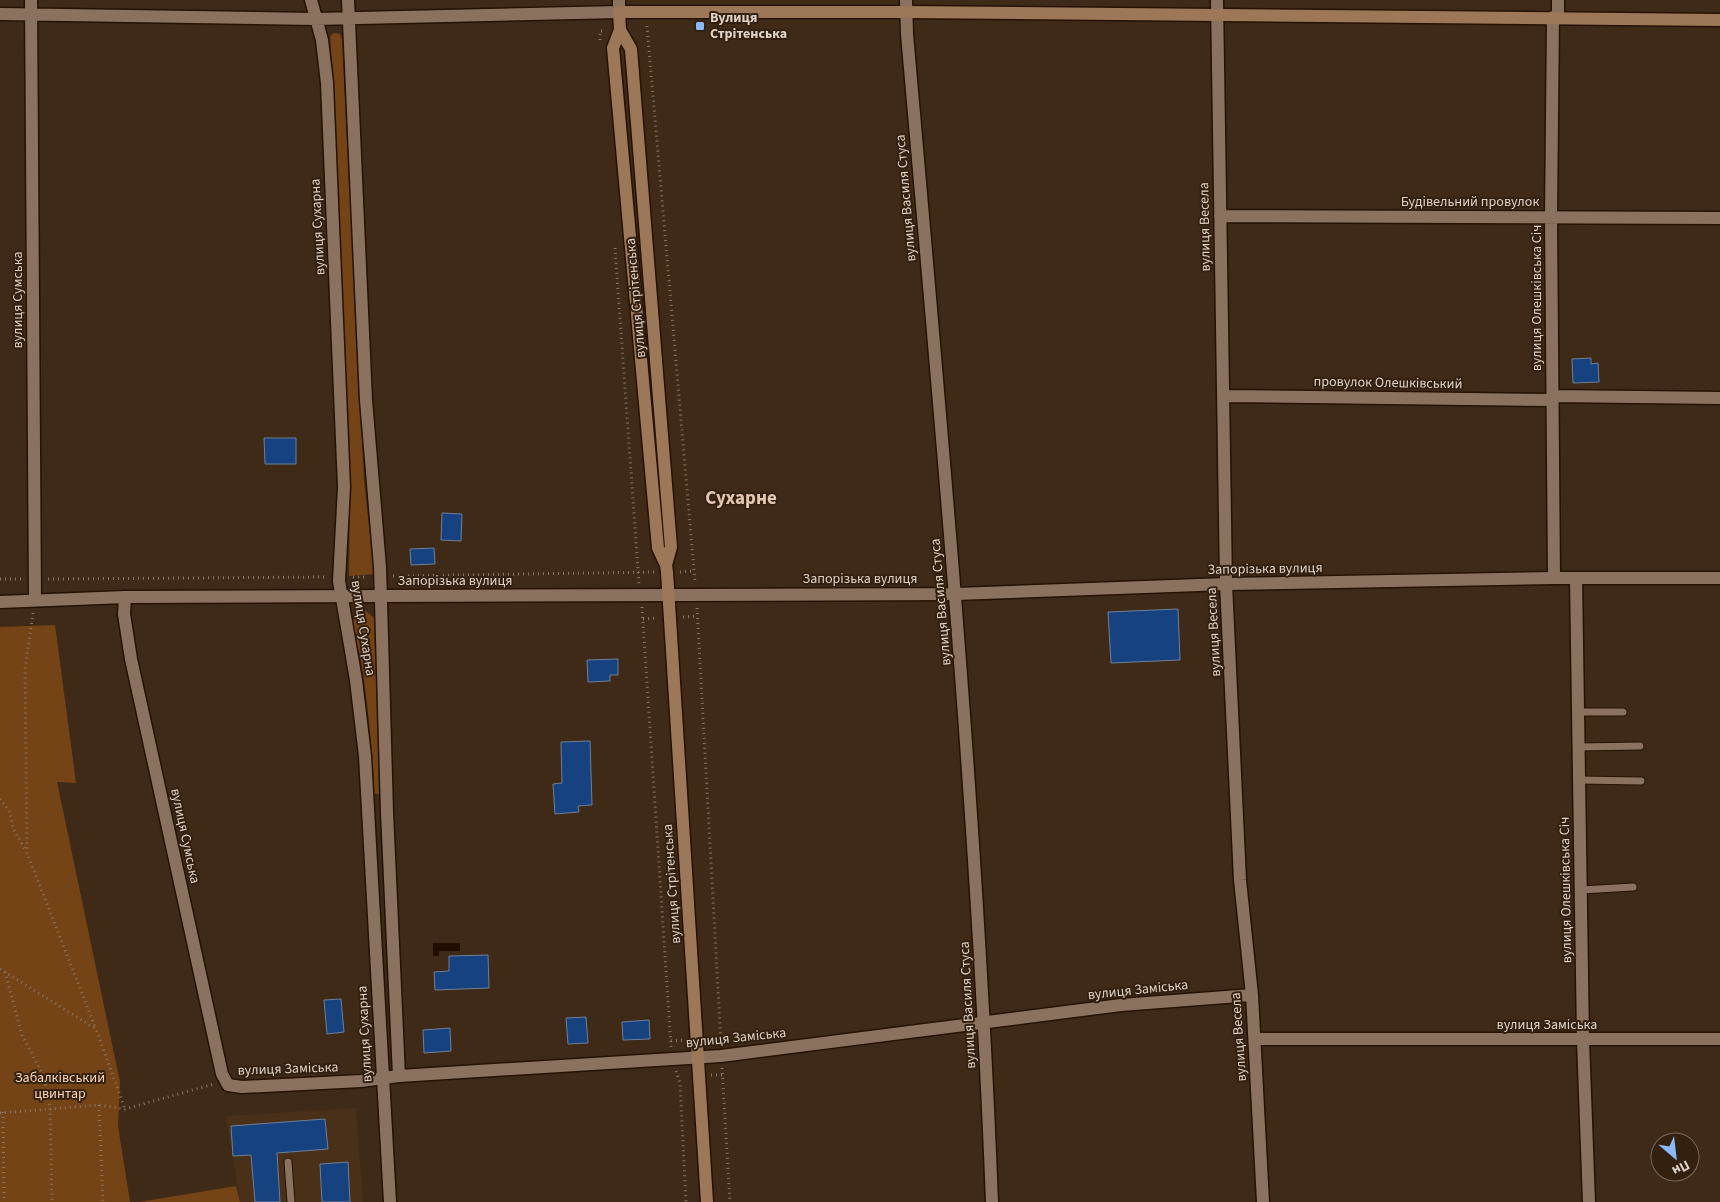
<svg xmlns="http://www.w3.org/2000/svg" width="1720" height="1202" font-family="'Source Sans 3',sans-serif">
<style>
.built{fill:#4a3019}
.green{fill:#744416}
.water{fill:#220e00}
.building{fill:#164380;stroke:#6e7f97}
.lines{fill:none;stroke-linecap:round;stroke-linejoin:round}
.service-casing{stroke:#251202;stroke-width:9}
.minor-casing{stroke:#251202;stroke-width:15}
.tertiary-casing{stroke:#251202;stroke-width:15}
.secondary-casing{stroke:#251202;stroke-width:15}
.path{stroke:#877567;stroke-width:3;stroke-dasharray:1 4;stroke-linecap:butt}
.service{stroke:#8a725e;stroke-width:7}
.minor{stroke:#8a725e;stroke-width:12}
.tertiary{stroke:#8a725e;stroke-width:12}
.secondary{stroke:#9d7858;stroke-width:12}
.poi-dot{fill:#8bbafc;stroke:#34200f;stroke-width:2}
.labels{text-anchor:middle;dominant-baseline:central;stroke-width:4;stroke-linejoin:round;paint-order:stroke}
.poi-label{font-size:14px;font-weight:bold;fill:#dfd2c7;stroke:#34200f;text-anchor:start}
.street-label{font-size:14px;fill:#dfd2c7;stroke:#34200f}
.park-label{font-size:14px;fill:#fbd5b8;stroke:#34200f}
.district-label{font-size:19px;font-weight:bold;fill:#e3c7b2;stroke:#34200f}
</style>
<rect width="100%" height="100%" fill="#3f2a18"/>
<path class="built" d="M356 1108 363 1202H240L226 1116Z"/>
<path class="green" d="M334 33 340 34 342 40 364 479 374 574 349 576 350 478 334 85 330 37Z
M359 610 366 611 374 618 380 794H374C372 747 368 701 360 655 357 641 342 619 359 610Z
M55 625 76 783 57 782 120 1082 118 1126 130 1202H0V627Z
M236 1186 240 1202H139Z"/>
<path class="water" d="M433 943H460V951H439V956H433Z"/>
<path class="building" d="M1591 358V364L1598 363 1599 382 1573 383 1572 359Z
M264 438H296V464H265Z
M442 513 462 514 461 541 441 540Z
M434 548 435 564 411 565 410 549Z
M1178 609 1180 660 1111 663 1108 612Z
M618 659V675H610V681L588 682 587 660Z
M590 741 592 805 578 806 579 812 555 814 553 784 562 783 561 742Z
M488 955 489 988 435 990 434 972 449 971V956Z
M341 999 344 1032 327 1034 324 1000Z
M586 1017 588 1043 568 1044 566 1018Z
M649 1020 650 1039 623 1040 622 1022Z
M450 1028 451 1051 424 1053 423 1030Z
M325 1119 328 1149 277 1153 280 1202H255L251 1155 233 1156 231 1126Z
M348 1162 350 1202H322L320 1164Z"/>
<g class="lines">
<defs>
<path id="service" d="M1578 712H1623
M1578 747 1640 746
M1579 780 1641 781
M1581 890 1633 887
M288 1162 291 1202"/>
<path id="minor" d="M31 0 35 600
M311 0 322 40 327 83 344 487 339 581 356 680 365 756 390 1202
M348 0 366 400 380 567 387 812 399 1076
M906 0 907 34C941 423 977 812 992 1202
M1217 0 1226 584 1240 880 1252 995 1263 1202
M0 14 315 19 619 12V0
M1553 17 1551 218 1554 578
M1220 216 1720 218
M1223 396 1552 400
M1552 396 1720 398
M125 597 124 614 131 659 222 1074 228 1085 242 1087 361 1081 399 1076 721 1056 1121 1005 1252 995
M1255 1039H1720"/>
<path id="tertiary" d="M1558 17V0
M1576 578 1583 1040 1589 1202
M0 602 125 597 956 594 1226 584 1554 578H1720"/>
<path id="secondary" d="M620 30 631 49 671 547 666 565
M707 1202 667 572 666 565 658 548 613 48 620 30 619 12H906L1720 20"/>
</defs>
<use href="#service" class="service-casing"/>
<use href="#minor" class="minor-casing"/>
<use href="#tertiary" class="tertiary-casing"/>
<use href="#secondary" class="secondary-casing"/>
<path class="path" d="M647 26 695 582
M600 40V31H605
M615 248 639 584
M680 572 694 571
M393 576 654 572
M353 577H366
M0 579H21
M48 579 326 577
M642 607 671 1047
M697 608 721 1044
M33 613 25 669 27 853 96 1029
M683 617 698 616
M643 619 657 618
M0 799 10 812 13 828 26 851
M0 969 96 1029 125 1109
M5 972 22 1035 44 1077 50 1108 52 1202
M709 1038 720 1037
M671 1041 685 1040
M722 1068 730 1202
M676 1071 680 1083 686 1202
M711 1075H723
M99 1105 103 1202
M3 1112 4 1202
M0 1113 99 1105 125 1109 214 1084"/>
<use href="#service" class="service"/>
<use href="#minor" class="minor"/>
<use href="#tertiary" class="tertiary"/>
<use href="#secondary" class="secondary"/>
</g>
<rect class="poi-dot" x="695" y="21" width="10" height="10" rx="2.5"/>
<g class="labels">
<g class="poi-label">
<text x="710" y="18">Вулиця<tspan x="710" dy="16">Стрітенська</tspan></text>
</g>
<g class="street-label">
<text transform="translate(906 198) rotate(-95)">вулиця Василя Стуса</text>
<text x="1470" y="202">Будівельний провулок</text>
<text transform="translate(318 227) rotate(-93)">вулиця Сухарна</text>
<text transform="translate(1205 227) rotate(-91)">вулиця Весела</text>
<text transform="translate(636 298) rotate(-95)">вулиця Стрітенська</text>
<text transform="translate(1537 298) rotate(-90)">вулиця Олешківська Січ</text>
<text transform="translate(18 300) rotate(-90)">вулиця Сумська</text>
<text transform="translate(1388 383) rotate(1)">провулок Олешківський</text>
<text transform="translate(1265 569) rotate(-1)">Запорізька вулиця</text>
<text x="860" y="579">Запорізька вулиця</text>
<text x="455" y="581">Запорізька вулиця</text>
<text transform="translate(941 602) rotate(-95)">вулиця Василя Стуса</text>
<text transform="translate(363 628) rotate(81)">вулиця Сухарна</text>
<text transform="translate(1214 632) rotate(-93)">вулиця Весела</text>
<text transform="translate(185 836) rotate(78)">вулиця Сумська</text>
<text transform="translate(672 884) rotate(-94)">вулиця Стрітенська</text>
<text transform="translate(1566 890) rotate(-91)">вулиця Олешківська Січ</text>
<text transform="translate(1138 990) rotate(-6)">вулиця Заміська</text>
<text transform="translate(968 1005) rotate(-93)">вулиця Василя Стуса</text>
<text x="1547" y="1025">вулиця Заміська</text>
<text transform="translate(365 1034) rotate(-93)">вулиця Сухарна</text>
<text transform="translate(1239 1037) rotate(-94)">вулиця Весела</text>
<text transform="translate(736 1038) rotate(-6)">вулиця Заміська</text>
<text transform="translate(288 1069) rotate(-2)">вулиця Заміська</text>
</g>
<g class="park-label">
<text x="60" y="1078">Забалківський<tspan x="60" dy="16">цвинтар</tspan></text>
</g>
<g class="district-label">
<text x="741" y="498">Сухарне</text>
</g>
</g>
<g transform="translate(1675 1157) rotate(152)"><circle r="24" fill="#34200f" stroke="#786759"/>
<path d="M0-4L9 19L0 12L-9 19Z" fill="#8bbafc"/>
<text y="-8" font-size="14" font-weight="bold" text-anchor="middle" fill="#dfd2c7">Пн</text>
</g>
</svg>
